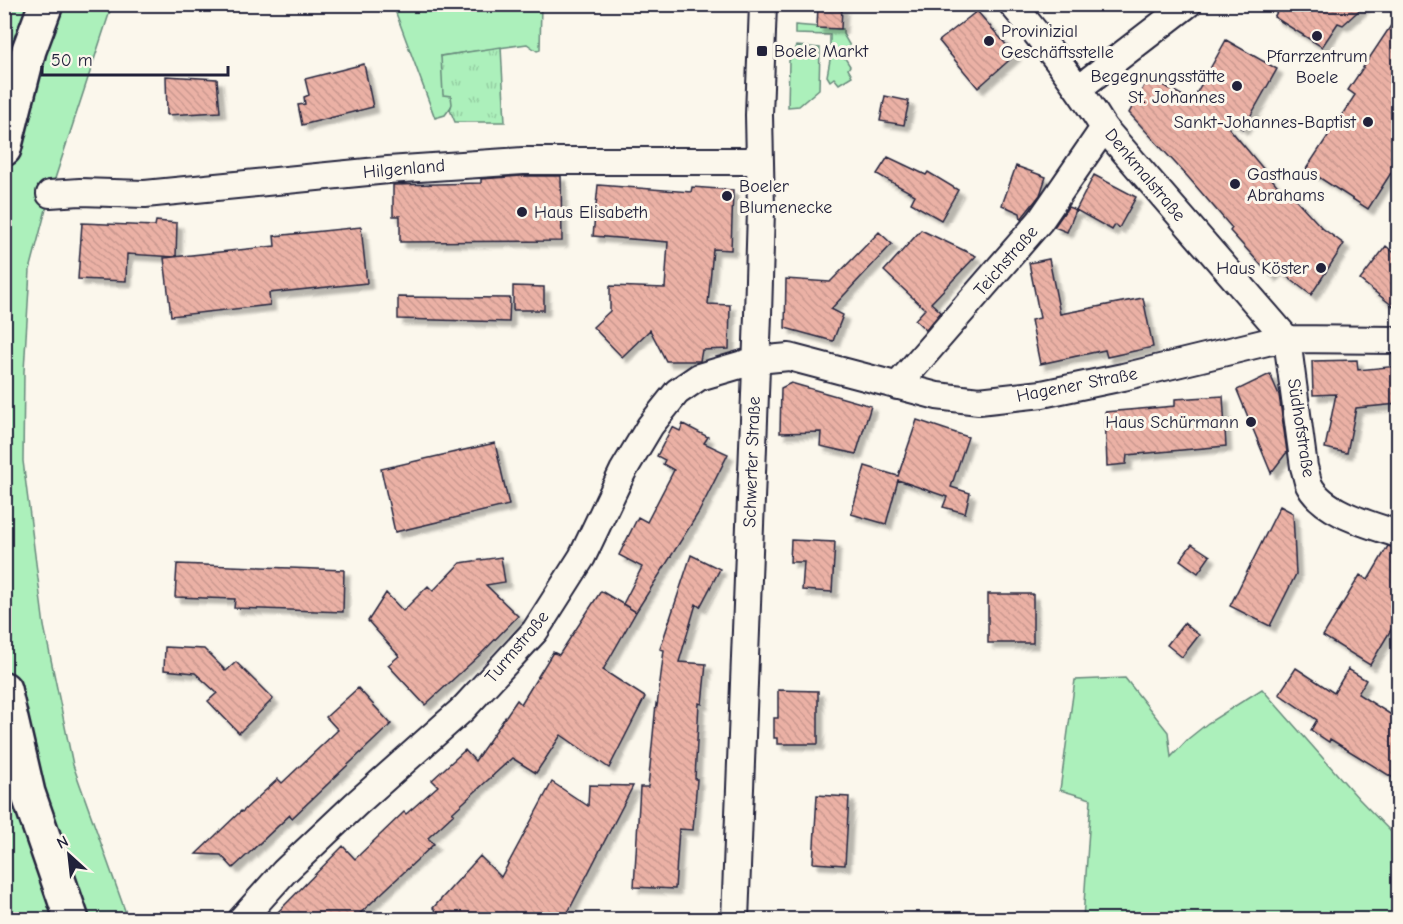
<svg xmlns="http://www.w3.org/2000/svg" width="1403" height="924" font-family="'Comic Neue',sans-serif">
<style>
.green{fill:#acf0bb;stroke:#67897b;stroke-width:1.5}
.park{fill:url(#park-tufts);stroke:#67897b;stroke-width:1.5}
.building{fill:url(#building-back-hatch);stroke:#22223b;stroke-width:1.5;filter:url(#shadow)}
.lines{fill:none;stroke-linecap:round;stroke-linejoin:round}
.street-casing{stroke:#22223b;stroke-width:30}
.secondary-casing{stroke:#22223b;stroke-width:38}
.street{stroke:#fbf7ec;stroke-width:26}
.secondary{stroke:#fbf7ec;stroke-width:33}
.poi-dot{fill:#22223b;stroke:#fbf7ec;stroke-width:2}
.labels{text-anchor:middle;dominant-baseline:central;stroke-width:6;stroke-linejoin:round;paint-order:stroke}
.poi-label{font-size:18px;fill:#22223b;stroke:#fbf7ec;text-anchor:start}
.street-label{font-size:18px;fill:#22223b;stroke:#fbf7ec}
</style>
<defs>
<pattern id="park-tufts" width="24" height="20" patternUnits="userSpaceOnUse" patternTransform="scale(1.5)"><rect width="24" height="20" fill="#acf0bb"/><path d="M3 7l-1-3M5 7V3M7 7l1-3M15 17l-1-3M17 17v-4M19 17l1-3" fill="none" stroke="#94cea2"/></pattern>
<pattern id="building-back-hatch" width="6" height="6" patternUnits="userSpaceOnUse" patternTransform="scale(1.5)"><rect width="6" height="6" fill="#ebb1a5"/><path d="M-1 5l2 2M0 0l6 6M5-1l2 2" fill="none" stroke="#c9988f"/></pattern>
<filter id="shadow"><feDropShadow dx="5.5" dy="5.5" stdDeviation="1.5" flood-color="#0004"/></filter>
</defs>
<rect width="100%" height="100%" fill="#fbf7ec"/>
<filter id="ink" filterUnits="userSpaceOnUse"><feTurbulence type="fractalNoise" baseFrequency=".0167" numOctaves="2"/><feDisplacementMap in="SourceGraphic" scale="12" xChannelSelector="R" yChannelSelector="G"/><feConvolveMatrix kernelMatrix="1 2 1 2 8 2 1 2 1" color-interpolation-filters="sRGB"/></filter>
<g filter="url(#ink)">
<path class="green" d="M5 5H112L50 194 30 270 24 371 23 461 44 626 73 765 128 919 5 920Z
M393 5H541L540 50 537 51 527 44 441 56 453 104 445 115 435 118Z
M795 25 843 29V34L850 46 841 52 850 66 848 69 852 76 839 84 834 78 830 81 827 76 830 60V35L795 34Z
M796 46 820 48 819 89 799 106 788 107 789 61Z
M1125 678 1168 732 1171 757 1188 739 1208 723 1262 689 1359 799 1398 839V919H1083L1091 799 1060 790 1075 680Z"/>
<path class="park" d="M501 47 505 122H455L450 110 452 104 451 96 443 95 441 56Z"/>
<path class="building" d="M1282 4H1366L1343 25 1338 23 1322 47 1274 17Z
M818 6 842 7 841 29 817 28Z
M977 11 1015 55 978 88 939 41Z
M1398 15V162L1368 209 1306 169 1355 95 1348 90Z
M1226 40 1277 69 1243 129 1227 119 1224 122 1281 190 1288 196 1290 193 1322 228 1344 244 1311 295 1277 269 1271 276 1230 231 1232 228 1188 177 1129 113 1149 77 1192 101Z
M364 64 373 107 302 125 298 105 305 104 304 97 309 95 305 79Z
M166 76 217 79 220 112 167 115Z
M885 96 909 101 904 125 880 121Z
M888 157 926 175 928 172 958 190 941 220 911 203 915 195 877 174Z
M1016 166 1046 177 1040 195 1021 219 1020 213 1002 205Z
M1094 175 1136 197 1119 228 1115 225 1112 230 1076 210Z
M521 176H561L562 241 400 242V216H393V185L481 183V179Z
M598 185 691 192 692 187 733 190 731 250 713 249 708 304 730 305 729 349 702 350 700 361H666L650 330 622 357 593 327 610 311V286L665 288 668 242 593 236Z
M1068 207 1076 210 1067 232 1054 227Z
M156 221 177 223 176 257 127 254 126 281 78 279 82 223 155 226Z
M361 227 367 283 269 293 270 305 171 316 164 258 275 246 274 236Z
M921 230 976 256 931 303 941 312 926 330 915 320 925 309 884 271Z
M879 232 892 244 831 309 843 315 833 341 785 328 786 279 830 282Z
M1386 246 1398 256V310L1360 280Z
M1049 259 1060 314 1143 298 1153 347 1107 357 1105 350 1040 364 1031 320 1040 318 1029 263Z
M513 286 544 287V310H513Z
M398 297 510 298 509 322 398 319Z
M1357 360 1358 370 1398 366V404L1356 408 1347 453 1325 448 1336 394 1313 395 1312 361Z
M1270 374 1279 395 1287 452 1271 473 1237 390Z
M791 383 871 406 856 454 820 446 821 432 780 433 781 388Z
M1223 396 1226 446 1127 455 1126 464 1107 466 1105 412 1175 406V399Z
M917 420 968 437 951 487 970 493 965 513 943 507 947 497 898 480 886 524 851 514 865 466 898 476Z
M683 424 708 437 704 443 728 454 699 512 636 612 623 604 642 567 619 555 638 517 647 522 674 470 663 464 665 460 657 456 672 427 680 431Z
M495 443 509 505 395 532 381 469Z
M1280 506 1293 513 1296 574 1270 626 1230 606Z
M791 540 835 542 832 592 802 590 804 562H790Z
M1192 544 1210 556 1198 573 1180 560Z
M1388 546 1398 549V618L1370 665 1323 636 1360 575 1368 580Z
M691 555 720 569 700 607 696 604 679 662 706 664 702 704 699 703 695 779H697L693 830 679 829 675 889 634 887 640 787H648L656 704 657 706 664 650 660 649Z
M501 557 505 582 486 585 518 616 481 654 425 705 388 665 399 656 368 621 386 593 403 611 428 586 433 591 460 563Z
M177 564 344 570 343 612 234 608 235 599 175 597Z
M601 591 636 612 603 670 645 697 609 768 561 735 536 773 512 758 452 813 454 814 428 838 434 844 353 920H270L343 846 355 859 404 812 406 814 438 786 432 780 465 750 475 761 517 700 521 704 553 652 559 655Z
M988 594H1033V643H988Z
M1184 623 1199 635 1182 657 1167 645Z
M165 647 204 649 226 671 236 662 273 699 239 733 208 701 217 693 195 673 164 670Z
M1296 668 1334 693 1348 669 1366 680 1358 694 1398 719V781L1330 739 1329 742 1311 730 1317 720 1279 694Z
M358 688 391 724 292 818 290 815 233 868 221 855 196 854 241 811 242 812 278 779 282 783 338 730 326 717Z
M778 690 818 691V744H777V738H774V718H778Z
M552 782 588 806 589 785 633 786 564 920H445L433 908 480 856 501 877Z
M817 795 849 797 845 865 813 863Z"/>
<g class="lines">
<defs>
<path id="street" d="M1012 4C1046 44 1076 83 1104 128L1287 339 1304 467C1306 473 1307 480 1309 485 1323 513 1371 525 1398 534
M1079 88 1188 4
M50 194 80 192 145 194 388 170 523 161H759
M897 386 1040 221 1104 128
M241 920 284 872 356 804 463 709 535 631 582 557 623 471 650 426 677 392 699 377 757 360 789 357 937 396 979 401 1042 394 1123 377 1267 342 1287 339 1398 340
M735 920 758 315 761 210 759 115 763 4"/>
<path id="secondary" d="M4 149 29 50 46 4
M4 689 28 793 72 920"/>
</defs>
<use href="#street" class="street-casing"/>
<use href="#secondary" class="secondary-casing"/>
<use href="#street" class="street"/>
<use href="#secondary" class="secondary"/>
</g>
</g>
<g class="poi-dot">
<circle cx="1317" cy="36" r="6"/>
<circle cx="989" cy="41" r="6"/>
<rect x="756" y="45" width="12" height="12" rx="3"/>
<circle cx="1237" cy="86" r="6"/>
<circle cx="1368" cy="122" r="6"/>
<circle cx="1235" cy="184" r="6"/>
<circle cx="727" cy="196" r="6"/>
<circle cx="522" cy="212" r="6"/>
<circle cx="1321" cy="268" r="6"/>
<circle cx="1251" cy="422" r="6"/>
</g>
<g class="labels">
<g class="poi-label">
<text x="1001" y="31">Provinizial<tspan x="1001" dy="21">Geschäftsstelle</tspan></text>
<text x="774" y="51">Boele Markt</text>
<text x="1317" y="56" text-anchor="middle">Pfarrzentrum<tspan x="1317" dy="21">Boele</tspan></text>
<text x="1225" y="76" text-anchor="end">Begegnungsstätte<tspan x="1225" dy="21">St. Johannes</tspan></text>
<text x="1356" y="122" text-anchor="end">Sankt-Johannes-Baptist</text>
<text x="1247" y="174">Gasthaus<tspan x="1247" dy="21">Abrahams</tspan></text>
<text x="739" y="186">Boeler<tspan x="739" dy="21">Blumenecke</tspan></text>
<text x="534" y="212">Haus Elisabeth</text>
<text x="1309" y="268" text-anchor="end">Haus Köster</text>
<text x="1239" y="422" text-anchor="end">Haus Schürmann</text>
</g>
<g class="street-label">
<text transform="translate(404 169) rotate(-5)">Hilgenland</text>
<text transform="translate(1145 175) rotate(50)">Denkmalstraße</text>
<text transform="translate(1006 261) rotate(-49)">Teichstraße</text>
<text transform="translate(1077 385) rotate(-11)">Hagener Straße</text>
<text transform="translate(1301 428) rotate(81)">Südhofstraße</text>
<text transform="translate(752 462) rotate(-88)">Schwerter Straße</text>
<text transform="translate(517 647) rotate(-50)">Turmstraße</text>
</g>
</g>
<rect width="1403" height="924" fill="none" stroke="#fbf7ec" stroke-width="24"/>
<rect x="12" y="12" width="1379" height="900" fill="none" stroke="#22223b" stroke-width="2" filter="url(#ink)"/>
<g transform="translate(69 855) rotate(333)" stroke="#fbf7ec" stroke-width="4.5" paint-order="stroke">
<path d="M0-4.5L10 22L0 15L-10 22Z" fill="#22223b"/>
<text y="-9" font-size="16" font-weight="bold" text-anchor="middle" fill="#22223b">N</text>
</g>
<path d="M42 66v9h186v-9" fill="none" stroke="#22223b" stroke-width="3"/>
<text x="51" y="66" font-size="18" fill="#22223b" stroke="#fbf7ec" stroke-width="4.5" paint-order="stroke">50 m</text>
</svg>
